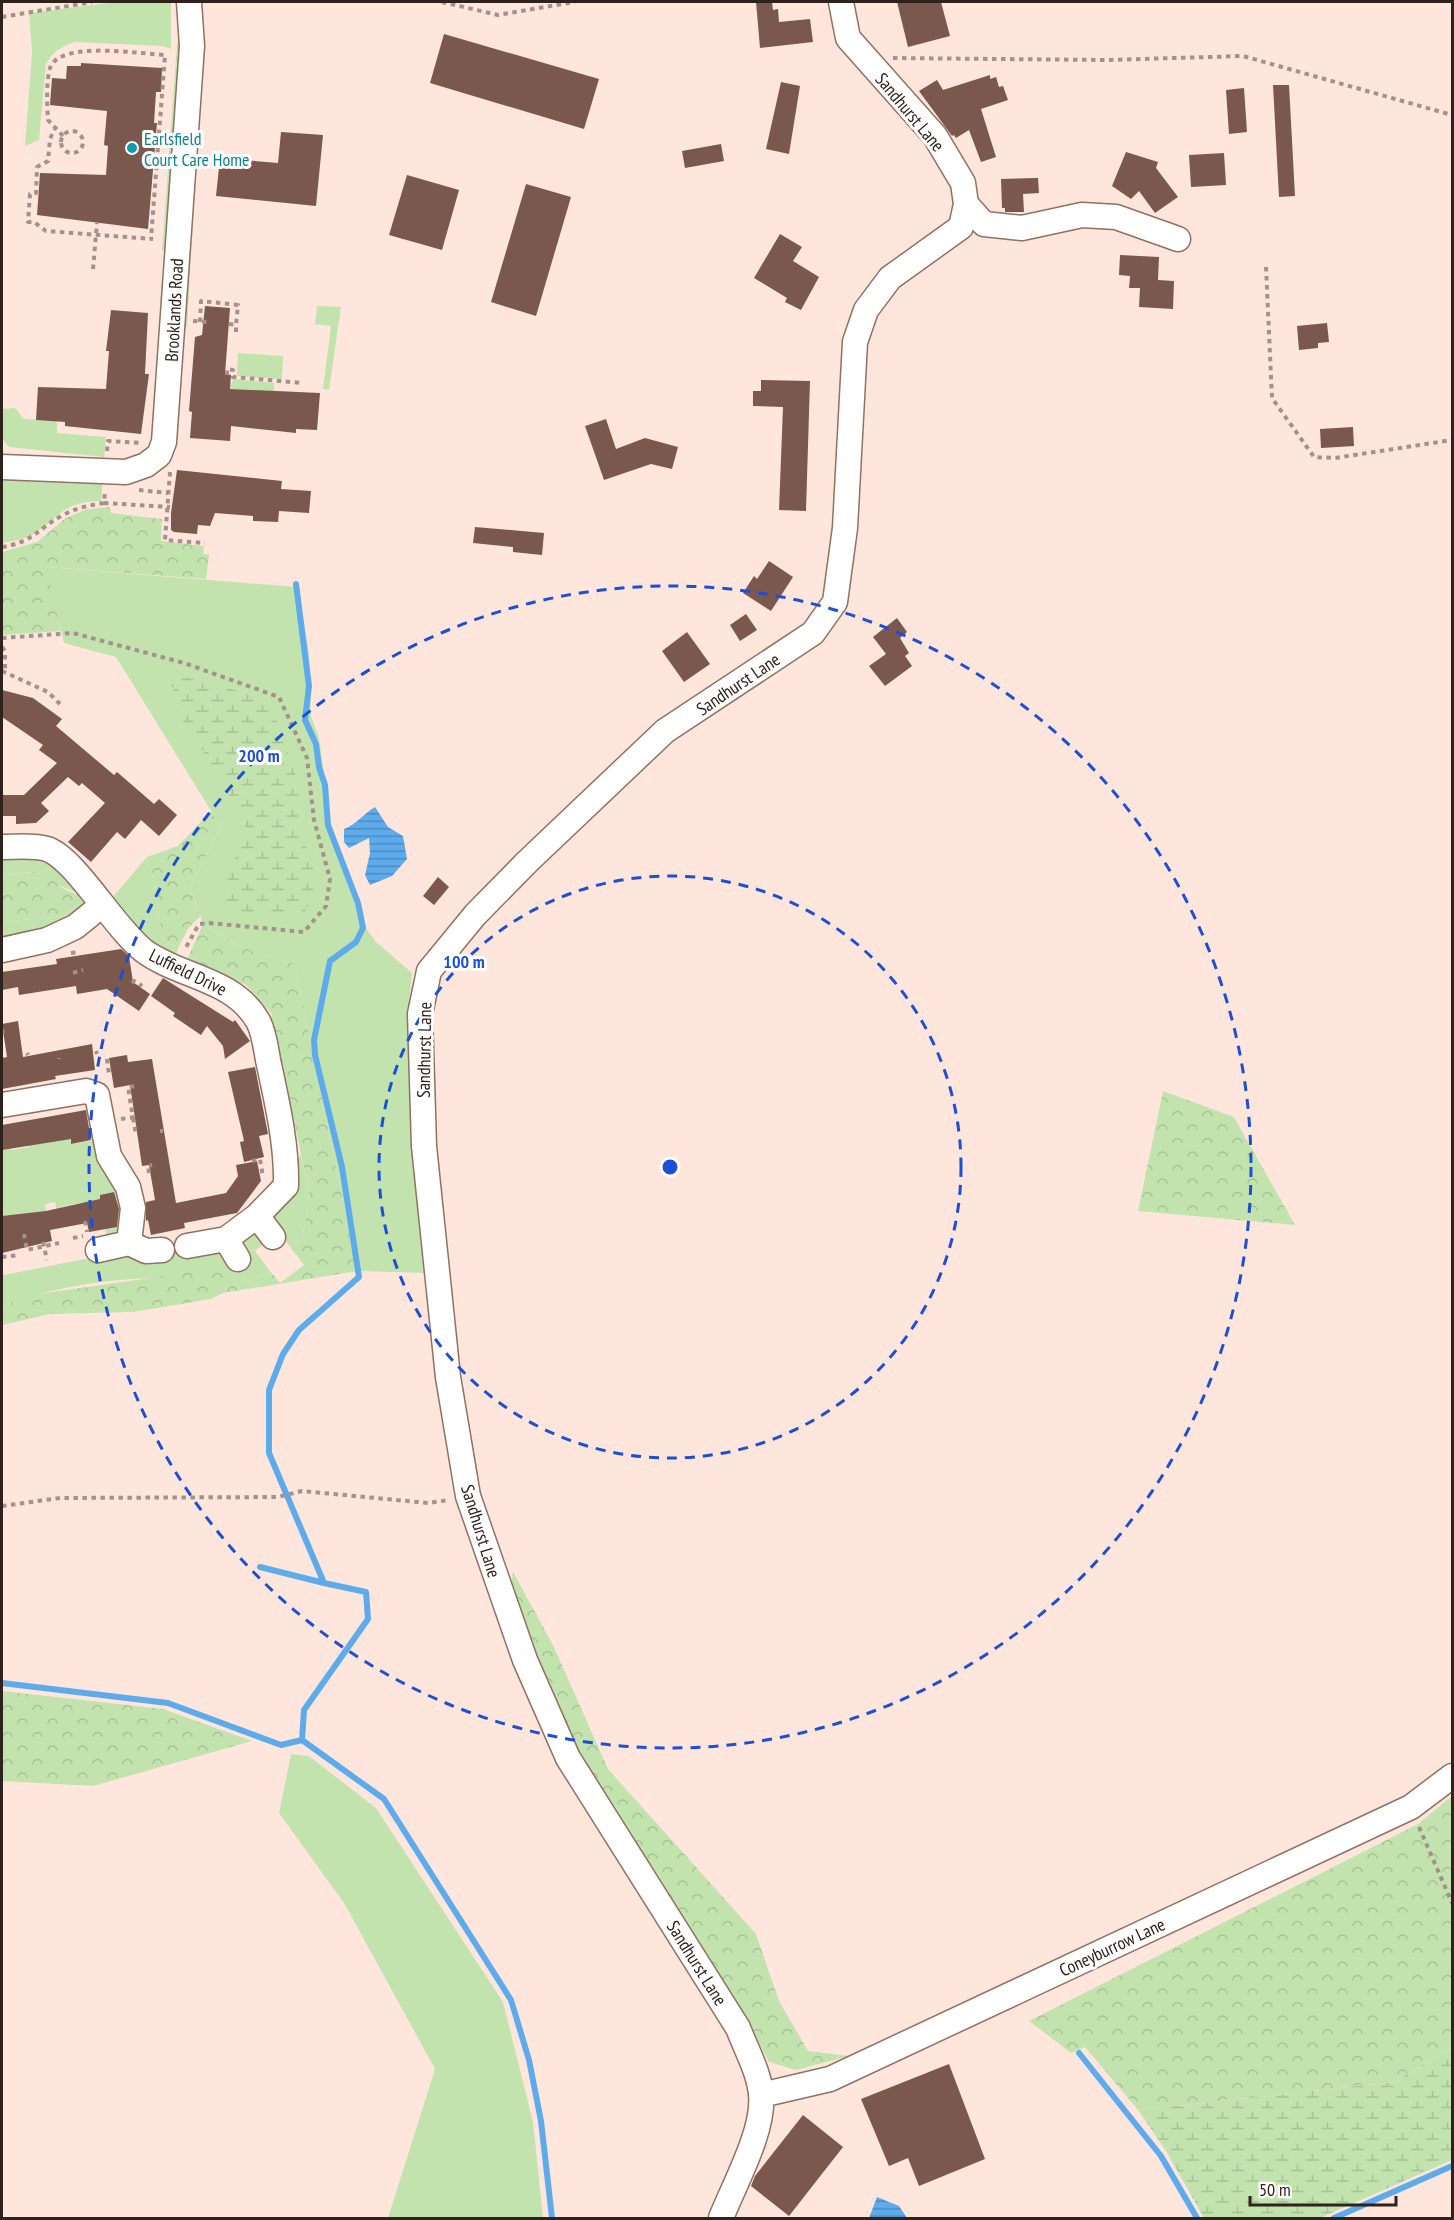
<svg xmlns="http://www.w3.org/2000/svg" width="1454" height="2220" font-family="'PT Sans Narrow',sans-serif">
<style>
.green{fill:#c2e3ae}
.forest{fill:url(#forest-crowns)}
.wetland{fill:url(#wetland-marsh)}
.water{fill:url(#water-rules)}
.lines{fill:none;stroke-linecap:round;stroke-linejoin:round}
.stream{stroke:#5eabec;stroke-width:6}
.building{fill:#7a584d}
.minor-casing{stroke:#927062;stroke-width:27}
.path{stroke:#a59189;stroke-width:4;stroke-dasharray:4.5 4.5;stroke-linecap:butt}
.minor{stroke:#fff;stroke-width:24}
.ring{fill:none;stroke:#1d4ed8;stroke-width:3;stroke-dasharray:10 8}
.culture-dot{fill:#0f9aa8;stroke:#fff;stroke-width:2}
.labels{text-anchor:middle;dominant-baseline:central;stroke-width:6;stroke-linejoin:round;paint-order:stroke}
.street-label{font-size:18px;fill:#2f211b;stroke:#fff}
.culture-label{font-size:18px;fill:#0d838f;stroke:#fff;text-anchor:start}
.centre{fill:#1d4ed8;stroke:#fff;stroke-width:3}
.ring-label{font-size:18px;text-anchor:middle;font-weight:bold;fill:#1d4ed8;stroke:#fff;stroke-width:6;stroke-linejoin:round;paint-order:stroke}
</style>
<defs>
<pattern id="forest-crowns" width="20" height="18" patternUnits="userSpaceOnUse" patternTransform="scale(1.5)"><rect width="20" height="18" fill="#c2e3ae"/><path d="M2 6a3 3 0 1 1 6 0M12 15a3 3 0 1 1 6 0" fill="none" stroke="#a7c295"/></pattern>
<pattern id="wetland-marsh" width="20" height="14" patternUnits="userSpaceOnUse" patternTransform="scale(1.5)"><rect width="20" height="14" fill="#c2e3ae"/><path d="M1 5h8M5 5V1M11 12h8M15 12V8" fill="none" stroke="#a7c295"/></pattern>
<pattern id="water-rules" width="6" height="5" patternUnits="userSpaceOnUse" patternTransform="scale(1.5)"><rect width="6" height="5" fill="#5eabec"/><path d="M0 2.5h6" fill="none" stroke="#4e8bbe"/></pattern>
</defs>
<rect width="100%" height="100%" fill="#fee6dd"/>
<path class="green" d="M116 2H171V49L162 46 75 42C61 47 53 51 46 64L39 140 25 146 32 52 29 13Z
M182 30 168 251H162L177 44Z
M193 147 197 150 187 328 182 323Z
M317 306 341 307 329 390 323 389 331 326 315 324Z
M238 353 283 356 282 379 237 376Z
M233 379 274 383V393L230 389Z
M15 408 24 419 57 421V433L106 437 104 457 9 447 2 438V409Z
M39 474 46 482 80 484 87 477 103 479 101 501C58 502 60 520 30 536 21 540 11 541 2 543V479Z
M46 567 298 587 309 653 311 716 319 738 331 824 363 911 366 928 375 941 412 973 408 1014 428 1273 357 1271 295 964 245 949 203 924 190 888 221 827 116 657 64 643Z
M14 854C41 860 79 872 85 903L71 921 2 943V922L64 916 75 908 77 893 29 872 2 876V861L7 855Z
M147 857 152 873 163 940 178 948 174 964 171 953 137 931 112 898Z
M27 1128 33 1145 70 1137 71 1144 96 1140 120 1190 123 1230 107 1240 105 1229 121 1226 114 1192 100 1195 102 1207 80 1203 61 1207 64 1220H59L55 1202 45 1204 47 1214 2 1216V1150L8 1149V1132L11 1150 29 1147Z
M301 1155 310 1197 302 1240 287 1243 274 1219 294 1164Z
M256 1234 263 1236 269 1240 255 1251 270 1271 251 1282 239 1284C211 1282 183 1277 156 1278 105 1279 49 1288 2 1306V1272L4 1275 110 1254 161 1253 184 1247 241 1242Z
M291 1754 309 1756 376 1808 503 2002 533 2122 543 2218H388L435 2069 344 1903 279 1813Z"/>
<path class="forest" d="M110 507 111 513 162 519 161 541 204 546 203 554 209 555 206 579 47 567 61 631 2 635V552L37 542 66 518 87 509Z
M211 811 221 827 190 888 200 917 189 927 178 948 163 940 152 873 147 857 178 846Z
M40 871 64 889 81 896 75 908 64 916 2 922V876Z
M203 924 243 948 295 964 357 1271 223 1293 211 1299 133 1312 50 1314 2 1325V1306L31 1295 227 1267 239 1284 251 1282 270 1271 280 1283 304 1265 287 1243 302 1240 310 1197 293 1115 287 1110 268 1024 272 1014 245 984 237 983 184 966Z
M1163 1091 1234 1117 1295 1225 1138 1211Z
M513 1572 553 1645 608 1769 756 1934 779 2001 808 2051 849 2056 796 2070 769 2062 747 2022 578 1754 556 1709 510 1593Z
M2 1691 163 1709 252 1741 93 1786 2 1781Z
M1452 1796V2047L1395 2082 1138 2110 1085 2047 1071 2053 1029 2021 1418 1824Z"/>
<path class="wetland" d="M171 673 269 699 300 787 298 819 318 884 305 912C277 913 243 919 219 902L246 828 217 772 178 713 176 694 167 677Z
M1452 2047V2160L1320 2218H1204L1166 2151 1138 2110 1395 2082Z"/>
<path class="water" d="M375 807 388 827 403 836 407 859 392 876 370 885 365 875 370 853 369 838 349 848 344 842V829C357 824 363 814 375 807Z
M877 2197 899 2206 907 2218H869Z"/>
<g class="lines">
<path class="stream" d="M296 584 309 686 305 720 316 744 319 767 325 785 328 825 358 903 363 928 356 942 330 961 314 1040 315 1055 342 1167 359 1277 299 1330 283 1354 269 1390V1453L324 1583 366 1592 368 1619 304 1710 302 1740
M260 1567 324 1583
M2 1683 168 1703 281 1745 302 1740 384 1799 511 2000 529 2060 541 2121 552 2218
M1079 2053 1161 2156 1197 2218
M1334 2218 1452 2166"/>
</g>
<path class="building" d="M756 2H772L773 10 778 9 779 22 810 19 813 42 760 48Z
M897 2H941L950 36 908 47Z
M444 34 599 79 584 129 430 83Z
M81 63 162 68 161 92H156L154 123H157L148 229 37 215 40 173 106 175 108 146 104 145 107 111 50 105 52 78 66 79 67 66H81Z
M990 75V79L996 77 999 87 1003 86 1008 100 981 109 996 157 981 162 969 130 956 138 954 135 952 136 919 91 937 80 943 90Z
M781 82 800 86 789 154 766 149Z
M1273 85H1289L1295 196 1279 197Z
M1244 88 1247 132 1229 134 1226 90Z
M281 132 323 135 316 206 216 196 220 158 278 163Z
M721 144 724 161 685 168 682 151Z
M1126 152 1158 162 1156 168 1178 197 1155 213 1139 191 1131 199 1112 186Z
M1224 153 1226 185 1191 187 1189 155Z
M407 175 459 190 442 250 389 235Z
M1038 178 1039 193 1023 194 1024 212H1005V208H1002L1001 179Z
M526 184 571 197 536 316 491 302Z
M780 234 802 247 793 261 819 277 801 310 785 302 787 298 754 278Z
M1120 255 1159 257 1158 280 1174 281 1173 309 1139 307 1140 288H1129L1130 276 1119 275Z
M205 306 230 308 225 374 231 375 230 389 320 393 317 430 296 429V433L231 426 230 441 190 438 192 412 189 411 195 337 202 335Z
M111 310 148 313 145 374H149L141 434 65 426V422L36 420 38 387 106 389 109 351H106Z
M1327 323 1329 342 1318 343V348L1299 350 1297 326Z
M761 380 810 381 806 511 779 510 783 407 753 406V391H761Z
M606 419 616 449 645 438 678 447 672 469 651 464 604 480 585 426Z
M1353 427 1354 446 1321 448 1320 429Z
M177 470 282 481 281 489 311 491 309 513 279 511 278 522 253 521V516L215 513 210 526 198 525 197 534 174 532 171 530V513Z
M475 527 544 533 542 555 513 552V547L473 543Z
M769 561 793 577 771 611 743 593 754 576 757 579Z
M746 614 757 630 740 641 730 625Z
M897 618 907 632 900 638 909 653 905 656 912 666 885 686 869 666 886 654 873 637Z
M687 632 710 664 684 682 662 651Z
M2 690 33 698 62 719 56 726 114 775 117 772 154 804 159 799 177 815 159 836 141 820 125 839 117 832 91 862 68 842 105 803 82 783 79 786 68 777 41 803 49 811 36 823 16 824V816H2V795H24L57 763 39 750 43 745 2 717Z
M438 877 449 887 434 905 423 896Z
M121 949 129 956 133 982 150 994 139 1011 107 989 77 994 76 986 19 995 18 987 2 990V972L57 964 56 959Z
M163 978 233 1022 235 1020 250 1041 225 1059 223 1046 207 1026 201 1035 173 1016 175 1013 151 996Z
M18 1021 23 1057 92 1044 95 1070 55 1076 56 1079 2 1089V1058L7 1057 2 1024Z
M127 1055 128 1062 152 1059 176 1203 226 1193 238 1176 236 1165 257 1161 261 1181 237 1213 184 1223 185 1228 151 1235 148 1220 146 1221V1202L155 1200 149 1165 142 1166 130 1085 114 1088 109 1058Z
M255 1067 268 1134 259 1136 264 1157 244 1162 240 1142 244 1141 228 1072Z
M86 1110 91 1140 71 1144V1139L2 1150V1125Z
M114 1192 119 1209 117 1227 89 1232 87 1223 50 1230 52 1241 2 1253V1216L46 1211 100 1199V1195Z
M949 2064 985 2159 919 2186 908 2158 889 2166 861 2099Z
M803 2115 843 2147 789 2216 751 2186 755 2176Z"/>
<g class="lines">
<defs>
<path id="minor" d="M966 204 984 224 1022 228 1082 215 1116 217 1178 239
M2 467 126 472 146 465 159 455 164 442 192 46 189 2
M2 847C15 847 34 845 47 849 75 858 115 929 144 951 181 978 233 978 258 1021 264 1032 266 1048 268 1060 277 1102 287 1144 286 1186L257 1216 226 1239 187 1246
M2 950 47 940 75 927 101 906
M2 1105 86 1091 97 1095 109 1156 128 1187 133 1208 129 1243
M257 1216 273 1237
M226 1239 238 1259
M98 1250 129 1243 146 1251 162 1250
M761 2095 830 2079 1411 1807 1452 1776
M721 2218C734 2185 765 2130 761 2094 759 2072 746 2049 738 2028L568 1758 525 1660 468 1496 448 1377 424 1146 420 1014 429 971 475 915 527 862 665 731 813 633 835 602 845 528 855 342 866 310 890 278 961 227 966 204 963 183 935 136 848 38 841 2"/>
</defs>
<use href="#minor" class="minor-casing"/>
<path class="path" d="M442 2 498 15 575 2
M2 17 92 2
M893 58 1107 60 1243 56 1452 115
M56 126 50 139 48 161 37 167 36 193 30 194 28 222H34L46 231 153 239
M61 142a11 11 0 1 1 22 0a11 11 0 1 1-22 0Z
M63 136 48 120C47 105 46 82 50 68 60 40 141 54 165 55L151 239
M1266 267 1272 398 1314 457 1335 458 1452 440
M93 269 97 223
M193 321 207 322
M200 322 201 301 238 305 236 325 229 324
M236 332V325
M227 375V369L233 370V377L303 383
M107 451 108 441 141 443
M170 472 165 540 205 543
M139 490 168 493
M104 503 170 507
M2 547C34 542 37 529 63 515 76 508 90 505 104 503L105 492
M2 638 73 633 184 663 279 697 307 758 314 820 330 879 326 906 304 932 209 923 199 924 185 949
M2 647 5 651V672
M2 671 48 692 62 706
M71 953 80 952
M73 973 83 970
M132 983 134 981 142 986
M2 1029 3 1034
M96 1051 97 1054
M27 1053 28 1055
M59 1058V1059
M107 1059 109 1074
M132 1112 128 1087 138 1086
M133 1118 136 1134
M121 1119 135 1117
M160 1131H163
M252 1161 260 1159 263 1177
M149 1173 148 1166 152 1165
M85 1221 87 1232
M24 1234 27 1250 59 1243
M73 1238 83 1236
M43 1242 47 1260
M2 1257 19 1255
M2 1270H3
M2 1506 60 1498 278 1497 302 1491 428 1503 449 1500
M1419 1827 1452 1903"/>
<use href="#minor" class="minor"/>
</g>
<g class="ring">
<circle cx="670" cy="1167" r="291"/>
<circle cx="670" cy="1167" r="581"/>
</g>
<circle class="culture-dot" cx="132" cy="148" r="6"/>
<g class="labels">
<g class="street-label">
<text transform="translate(910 112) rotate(50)">Sandhurst Lane</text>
<text transform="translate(174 310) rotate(-87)">Brooklands Road</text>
<text transform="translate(738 684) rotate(-34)">Sandhurst Lane</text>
<text transform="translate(188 972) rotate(26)">Luffield Drive</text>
<text transform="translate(424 1050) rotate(-89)">Sandhurst Lane</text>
<text transform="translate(481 1531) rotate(73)">Sandhurst Lane</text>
<text transform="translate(1112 1947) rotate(-25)">Coneyburrow Lane</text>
<text transform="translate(697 1963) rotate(58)">Sandhurst Lane</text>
</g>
<g class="culture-label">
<text x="144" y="138">Earlsfield<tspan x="144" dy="21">Court Care Home</tspan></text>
</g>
</g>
<circle cx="670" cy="1167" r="9" class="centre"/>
<g class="ring-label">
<text x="259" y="762">200 m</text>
<text x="464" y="968">100 m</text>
</g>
<rect width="1454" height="2220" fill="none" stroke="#2f211b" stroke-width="6"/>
<path d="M1250 2196v9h146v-9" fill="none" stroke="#2f211b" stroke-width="3"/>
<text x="1259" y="2196" font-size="18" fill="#2f211b" stroke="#ffffff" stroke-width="4.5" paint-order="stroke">50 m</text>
</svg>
